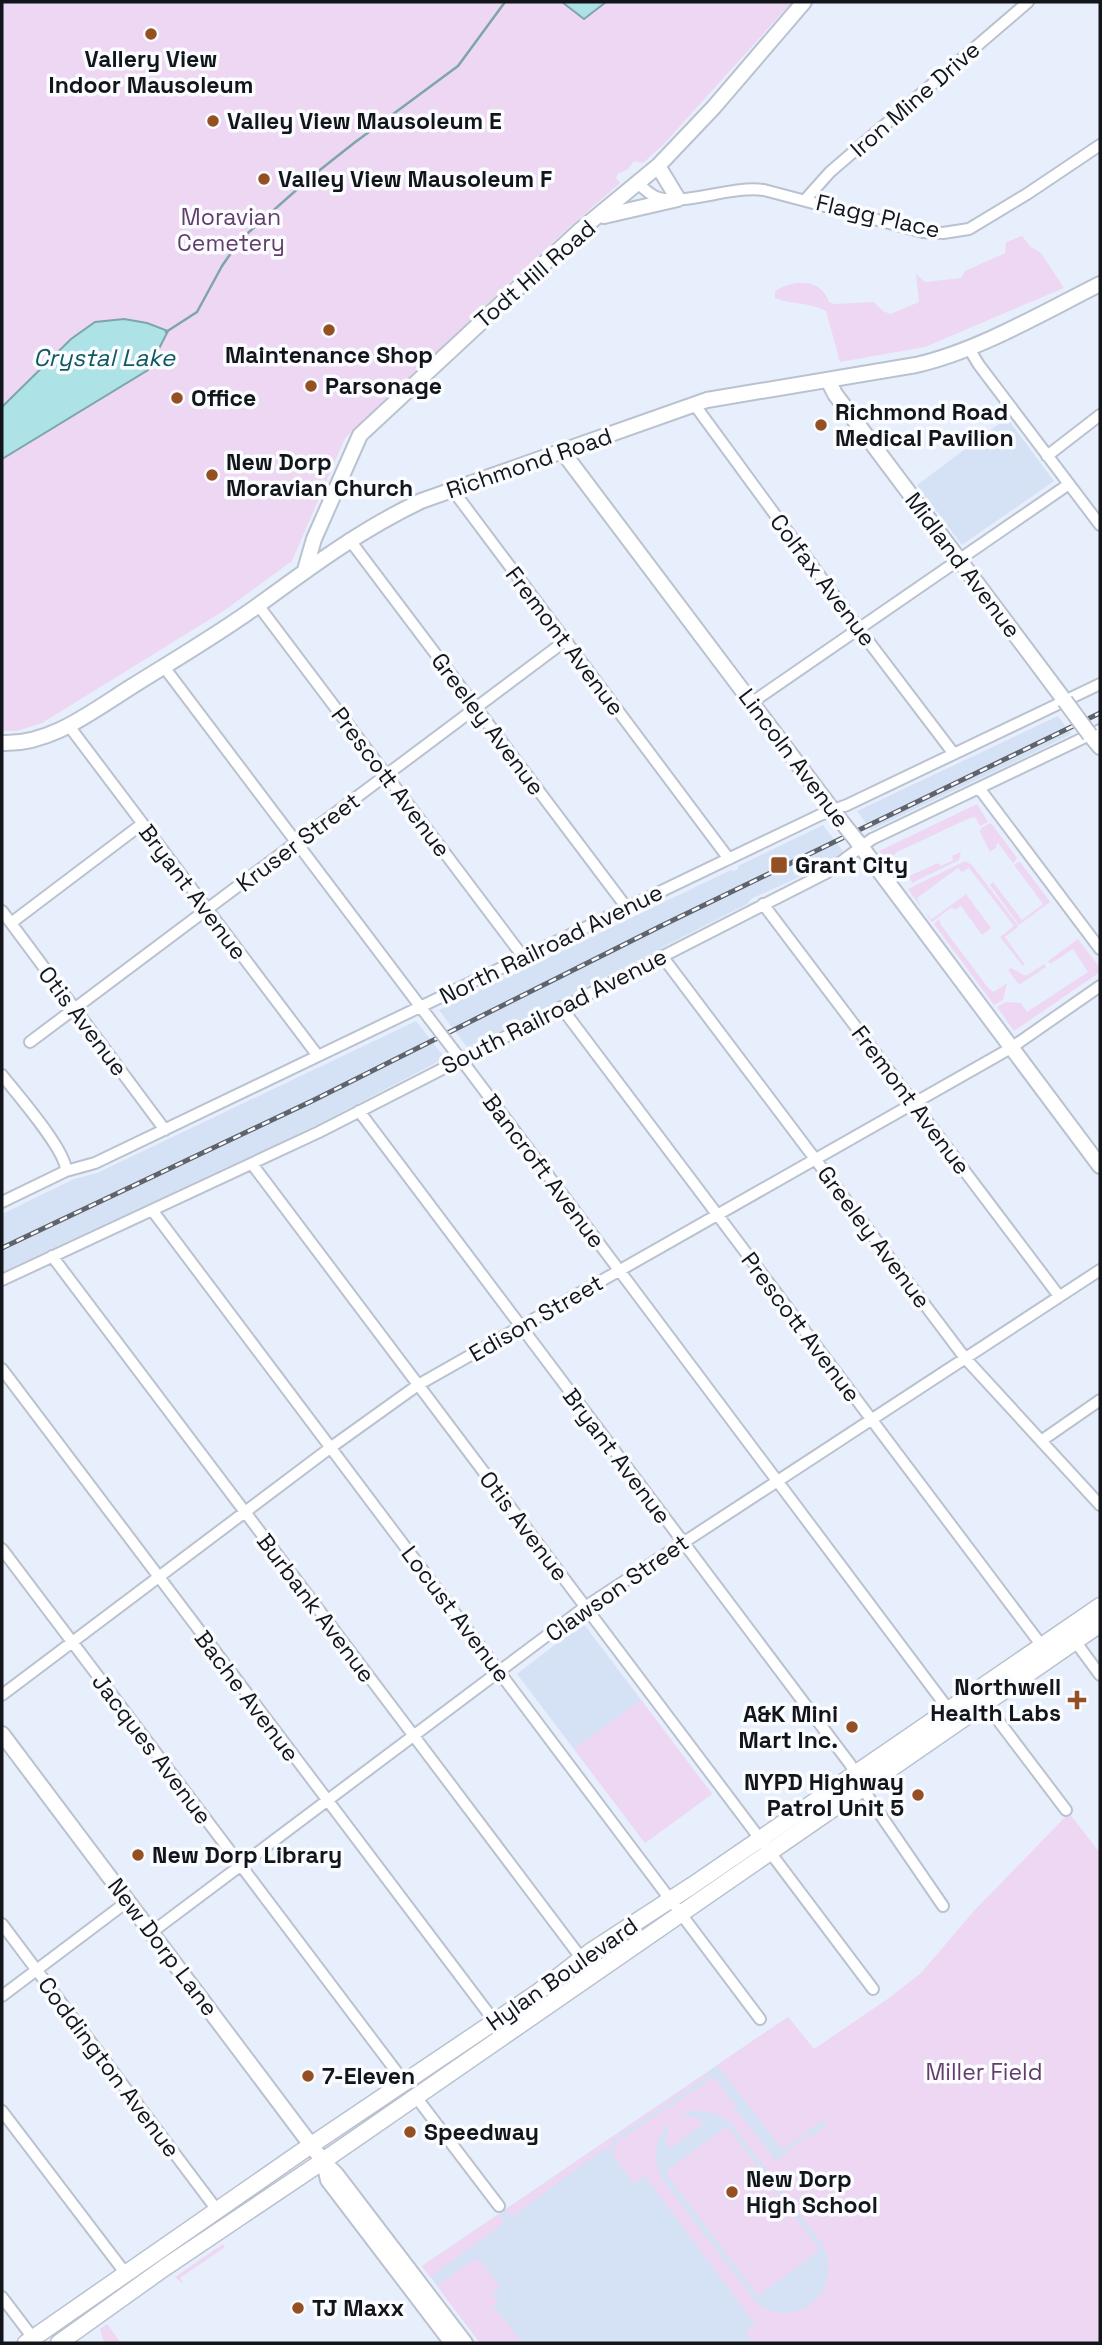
<svg xmlns="http://www.w3.org/2000/svg" width="1102" height="2345" font-family="'Space Grotesk',sans-serif">
<style>
.built{fill:#d5e1f5}
.green{fill:#eed7f2;fill-rule:evenodd}
.water{fill:#ade3e6;stroke:#7ea5a9;stroke-width:2}
.lines{fill:none;stroke-linecap:round;stroke-linejoin:round}
.stream{stroke:#7ea5a9;stroke-width:2.5}
.street-casing{stroke:#bac2cf;stroke-width:14}
.secondary-casing{stroke:#bac2cf;stroke-width:18}
.primary-casing{stroke:#bac2cf;stroke-width:19}
.street{stroke:#fff;stroke-width:10}
.secondary{stroke:#fff;stroke-width:14}
.primary{stroke:#fff;stroke-width:16}
.rail-casing{stroke:#5f636c;stroke-width:5}
.rail{stroke:#fafcff;stroke-width:2.5;stroke-dasharray:8;stroke-linecap:butt}
.street-bridge-casing{stroke:#bac2cf;stroke-width:14;stroke-linecap:butt}
.secondary-bridge-casing{stroke:#bac2cf;stroke-width:18;stroke-linecap:butt}
.street-bridge{stroke:#fff;stroke-width:10}
.secondary-bridge{stroke:#fff;stroke-width:14}
.poi-dot{fill:#945022;stroke:#fafcff;stroke-width:2.5}
.labels{text-anchor:middle;dominant-baseline:central;stroke-width:7;stroke-linejoin:round;paint-order:stroke}
.poi-label{font-size:23px;font-weight:bold;fill:#12151a;stroke:#fafcff;text-anchor:start}
.street-label{font-size:23px;fill:#12151a;stroke:#fafcff}
.park-label{font-size:23px;fill:#633d6a;stroke:#fafcff}
.water-label{font-size:24px;font-style:italic;fill:#0e5a5e;stroke:#fafcff}
</style>
<rect width="100%" height="100%" fill="#e7effd"/>
<path class="built" d="M1007 418 1054 481 962 545 917 485Z
M1058 716 1071 734 1034 753 871 830 857 811Z
M823 825 843 851 825 865 751 899 747 904 483 1040 467 1047 439 1010 731 870 734 871 738 869V866Z
M416 1021 445 1058 317 1125 2 1272V1214L74 1179 97 1173Z
M583 1623 712 1794 645 1843 517 1674Z
M788 2017 820 2057 990 2343H480L422 2266Z"/>
<path class="green" d="M2 2H792L663 145 643 163 634 161C628 169 629 170 618 173L616 178 620 183 568 228 345 438 292 561 225 610 42 723 17 731H2Z
M1022 236 1031 247 1041 253 1064 288 925 347 840 362 826 311C810 302 792 305 775 298V291C794 280 820 277 829 302L834 304 874 302 883 311 890 314 919 302 916 274 925 282 961 278 965 271 1005 253 1006 242Z
M977 804 988 822 980 826 975 817 970 818 897 852 893 856 898 866 892 869 879 851Z
M991 823 1017 858 1013 863 998 843 996 845 997 847 990 852 980 832 981 828Z
M961 852 959 860 912 883 909 876 938 863 941 866 953 860 952 856Z
M965 861 972 865 1017 924 1018 927 1005 937 1025 965H1022L1000 937 1014 926 969 868 962 872 958 868 917 898 921 907 908 889Z
M1018 862H1020L1067 924 1050 902 1019 925 990 885 993 882 1022 920 1043 904 1014 865Z
M966 894 991 928 982 935 961 906 955 910 952 907 932 922 926 913 932 919Z
M939 919 941 925 989 989 994 992 1007 983 1003 1000 994 1005 934 924Z
M1078 939 1100 968V972L1014 1031 997 1007 1006 1002 1021 1003 1027 1012 1088 972 1073 949 1050 964 1048 961Z
M1044 964 1046 967 1019 985 1008 970 1011 968 1026 976Z
M641 1700 712 1794 645 1843 574 1749Z
M1069 1813 1100 1853V2343H754L745 2332 755 2324 645 2176 634 2184 613 2156 616 2142 714 2077 736 2106 733 2109 744 2119 776 2161 809 2134 813 2136 826 2126 824 2119 783 2150 717 2065 788 2017 814 2049 889 1998 921 1973 973 1912ZM692 2111H709L730 2122 822 2244C847 2289 796 2334 756 2302L662 2179C652 2160 654 2138 669 2123L665 2139 670 2149 704 2123 695 2117 679 2116Z
M708 2072V2076L613 2140 609 2151 605 2146 604 2151 602 2150 512 2217 505 2210Z
M727 2126 820 2250 758 2296 665 2172Z
M499 2214 504 2223 430 2277 422 2266Z
M223 2244 225 2247 180 2278 184 2285 175 2277Z
M474 2259 481 2262 500 2287 492 2293 498 2302 493 2306 520 2339 515 2343H480L437 2286Z
M107 2324 121 2343H104L100 2329Z"/>
<path class="water" d="M562 2H606L584 19Z
M124 319 147 323 168 331 148 370 2 459V407L71 339 95 322Z"/>
<g class="lines">
<path class="stream" d="M166 332 197 312 222 266 240 240 311 177 354 143 458 66 505 2"/>
<defs>
<path id="street" d="M638 184C644 188 649 194 656 197 683 207 731 185 764 190L923 232 943 233 969 229 1027 194 1100 145
M805 200 830 172 1028 2
M968 347 979 365 1100 525
M694 404 853 621 954 754
M1047 456 1100 415
M452 489 729 859
M349 539 627 908
M258 605 524 958
M164 667 429 1018
M751 703 1069 484
M69 726 318 1056
M979 788 1100 949
M763 904 1059 1296
M2 911 165 1130
M11 923 142 824
M662 956 965 1358 1100 1505
M561 1007 1042 1646
M30 1042 565 641
M457 1054 949 1710
M2 1075C16 1093 67 1151 66 1171
M359 1111 850 1764 869 1798 943 1906
M252 1164 873 1989
M2 1202 66 1171 95 1163 820 815 847 805 1100 684
M152 1210 760 2019
M52 1256 582 1959
M2 1280 319 1132 826 873 872 839 1100 730
M2 1369 495 2022
M1041 1441 1100 1400
M2 1549 405 2083
M1075 1641 1100 1675
M2 1695 330 1448 418 1385 1011 1048 1100 986
M985 1703 1066 1810
M2 1924 217 2210
M152 1932 585 1607 1100 1270
M2 1996 128 1901
M416 2097 499 2206
M2 2111 126 2274
M2 2297 33 2338"/>
<path id="secondary" d="M604 216 678 199 658 166
M828 380 835 394 1065 701
M562 451 837 816
M305 570 314 539 360 435 578 232 658 166 714 107 804 2
M1090 735 1100 747
M2 743C50 745 91 712 131 687 174 660 219 634 260 604 312 566 362 529 421 501L707 400 916 365C978 351 1044 312 1100 284
M857 841 1100 1166
M2 1734 323 2161 336 2174 465 2343
M324 2162 328 2180 452 2343"/>
<path id="primary" d="M26 2343 301 2152 537 1993 590 1952 693 1885 1100 1606
M59 2343 164 2268 323 2161 1100 1624"/>
</defs>
<use href="#street" class="street-casing"/>
<use href="#secondary" class="secondary-casing"/>
<use href="#primary" class="primary-casing"/>
<use href="#street" class="street"/>
<use href="#secondary" class="secondary"/>
<use href="#primary" class="primary"/>
<defs>
<path id="rail" d="M2 1248 314 1100 661 926 1100 713"/>
</defs>
<use href="#rail" class="rail-casing"/>
<use href="#rail" class="rail"/>
<defs>
<path id="street-bridge" d="M429 1018 455 1052"/>
<path id="secondary-bridge" d="M1065 701 1090 735
M837 816 857 841"/>
</defs>
<use href="#street-bridge" class="street-bridge-casing"/>
<use href="#secondary-bridge" class="secondary-bridge-casing"/>
<use href="#street-bridge" class="street-bridge"/>
<use href="#secondary-bridge" class="secondary-bridge"/>
</g>
<g class="poi-dot">
<circle cx="151" cy="34" r="7"/>
<circle cx="213" cy="121" r="7"/>
<circle cx="264" cy="179" r="7"/>
<circle cx="329" cy="330" r="7"/>
<circle cx="311" cy="386" r="7"/>
<circle cx="177" cy="398" r="7"/>
<circle cx="821" cy="425" r="7"/>
<circle cx="212" cy="475" r="7"/>
<rect x="770" y="856" width="18" height="18" rx="3.5"/>
<path d="M1073.5 1689.5h7v7h7v7h-7v7h-7v-7h-7v-7h7z"/>
<circle cx="852" cy="1727" r="7"/>
<circle cx="918" cy="1795" r="7"/>
<circle cx="138" cy="1855" r="7"/>
<circle cx="308" cy="2076" r="7"/>
<circle cx="410" cy="2132" r="7"/>
<circle cx="732" cy="2192" r="7"/>
<circle cx="298" cy="2308" r="7"/>
</g>
<g class="labels">
<g class="poi-label">
<text x="151" y="59" text-anchor="middle">Vallery View<tspan x="151" dy="26">Indoor Mausoleum</tspan></text>
<text x="227" y="121">Valley View Mausoleum E</text>
<text x="278" y="179">Valley View Mausoleum F</text>
<text x="329" y="355" text-anchor="middle">Maintenance Shop</text>
<text x="325" y="386">Parsonage</text>
<text x="191" y="398">Office</text>
<text x="835" y="412">Richmond Road<tspan x="835" dy="26">Medical Pavilion</tspan></text>
<text x="226" y="462">New Dorp<tspan x="226" dy="26">Moravian Church</tspan></text>
<text x="795" y="865">Grant City</text>
<text x="1061" y="1687" text-anchor="end">Northwell<tspan x="1061" dy="26">Health Labs</tspan></text>
<text x="838" y="1714" text-anchor="end">A&amp;K Mini<tspan x="838" dy="26">Mart Inc.</tspan></text>
<text x="904" y="1782" text-anchor="end">NYPD Highway<tspan x="904" dy="26">Patrol Unit 5</tspan></text>
<text x="152" y="1855">New Dorp Library</text>
<text x="322" y="2076">7-Eleven</text>
<text x="424" y="2132">Speedway</text>
<text x="746" y="2179">New Dorp<tspan x="746" dy="26">High School</tspan></text>
<text x="312" y="2308">TJ Maxx</text>
</g>
<g class="street-label">
<text transform="translate(915 99) rotate(-41)">Iron Mine Drive</text>
<text transform="translate(878 216) rotate(13)">Flagg Place</text>
<text transform="translate(535 274) rotate(-41)">Todt Hill Road</text>
<text transform="translate(529 463) rotate(-19)">Richmond Road</text>
<text transform="translate(963 565) rotate(53)">Midland Avenue</text>
<text transform="translate(823 580) rotate(53)">Colfax Avenue</text>
<text transform="translate(565 641) rotate(53)">Fremont Avenue</text>
<text transform="translate(488 724) rotate(53)">Greeley Avenue</text>
<text transform="translate(794 758) rotate(53)">Lincoln Avenue</text>
<text transform="translate(391 782) rotate(53)">Prescott Avenue</text>
<text transform="translate(298 842) rotate(-37)">Kruser Street</text>
<text transform="translate(193 892) rotate(53)">Bryant Avenue</text>
<text transform="translate(551 944) rotate(-26)">North Railroad Avenue</text>
<text transform="translate(554 1011) rotate(-27)">South Railroad Avenue</text>
<text transform="translate(83 1021) rotate(53)">Otis Avenue</text>
<text transform="translate(911 1100) rotate(53)">Fremont Avenue</text>
<text transform="translate(544 1171) rotate(53)">Bancroft Avenue</text>
<text transform="translate(874 1237) rotate(53)">Greeley Avenue</text>
<text transform="translate(536 1318) rotate(-30)">Edison Street</text>
<text transform="translate(801 1327) rotate(53)">Prescott Avenue</text>
<text transform="translate(617 1456) rotate(53)">Bryant Avenue</text>
<text transform="translate(524 1526) rotate(53)">Otis Avenue</text>
<text transform="translate(617 1588) rotate(-35)">Clawson Street</text>
<text transform="translate(316 1608) rotate(53)">Burbank Avenue</text>
<text transform="translate(456 1614) rotate(53)">Locust Avenue</text>
<text transform="translate(247 1696) rotate(53)">Bache Avenue</text>
<text transform="translate(152 1749) rotate(53)">Jacques Avenue</text>
<text transform="translate(163 1947) rotate(53)">New Dorp Lane</text>
<text transform="translate(562 1974) rotate(-35)">Hylan Boulevard</text>
<text transform="translate(109 2067) rotate(53)">Coddington Avenue</text>
</g>
<g class="park-label">
<text x="231" y="217">Moravian<tspan x="231" dy="26">Cemetery</tspan></text>
<text x="984" y="2072">Miller Field</text>
</g>
<g class="water-label">
<text x="104" y="357">Crystal Lake</text>
</g>
</g>
<rect width="1102" height="2345" fill="none" stroke="#12151a" stroke-width="7"/>
</svg>
